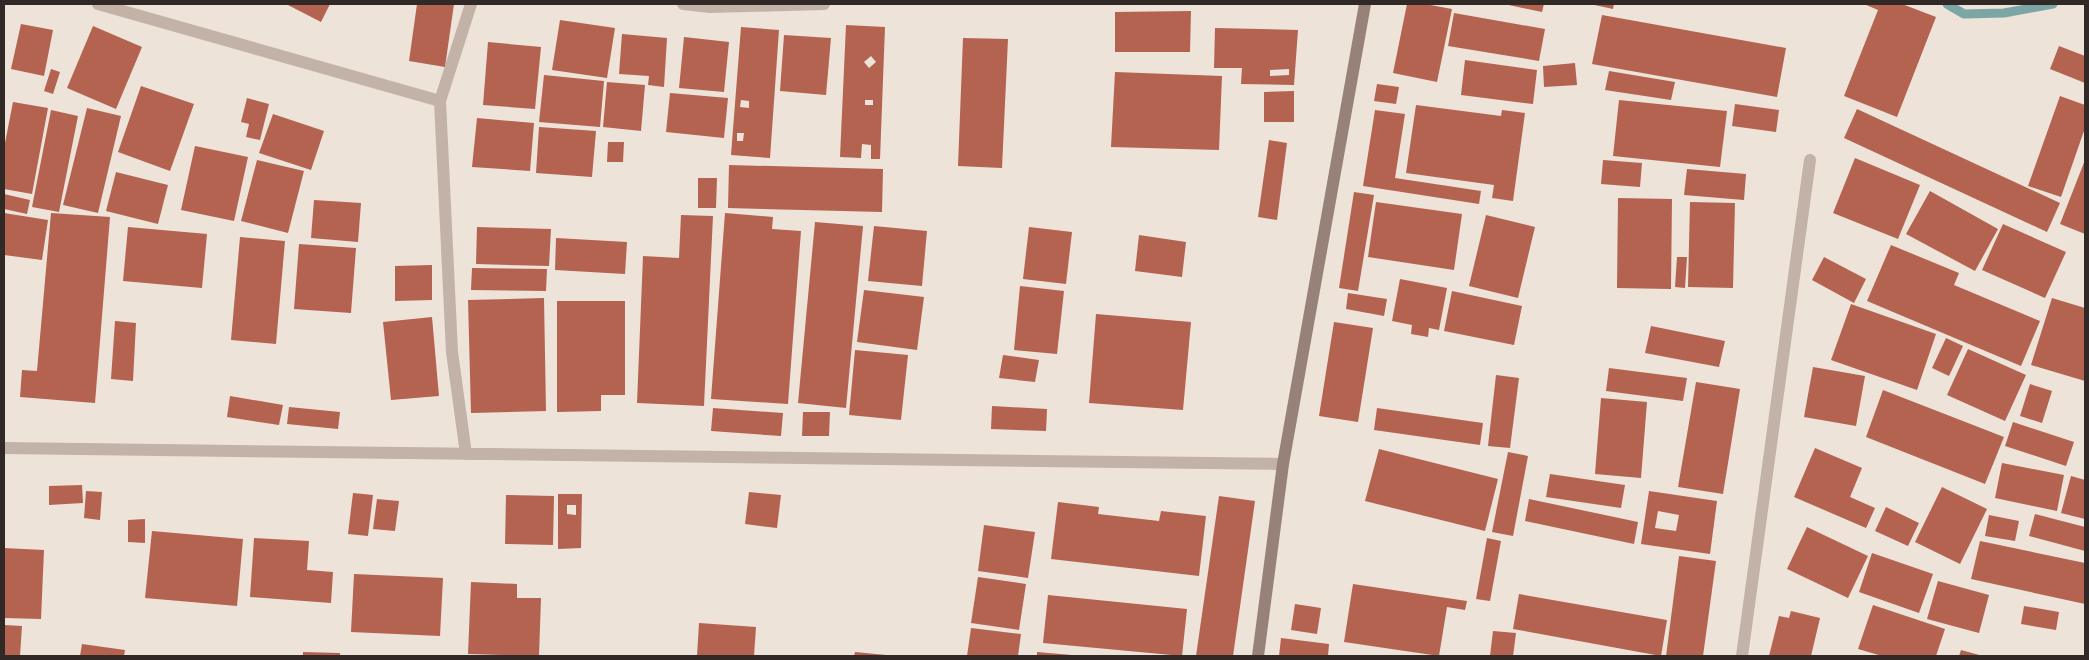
<svg xmlns="http://www.w3.org/2000/svg" width="2089" height="660" font-family="'Work Sans',sans-serif">
<style>
.lines{fill:none;stroke-linecap:round;stroke-linejoin:round}
.stream{stroke:#7ca6a5;stroke-width:9}
.building{fill:#b46350;fill-rule:evenodd}
.minor{stroke:#c3b2a7;stroke-width:12}
.secondary{stroke:#968279;stroke-width:12}
</style>
<rect width="100%" height="100%" fill="#ede3d9"/>
<g class="lines">
<path class="stream" d="M1947 4 1964 14 2004 13 2053 4"/>
</g>
<path class="building" d="M286 4H330L321 22Z
M417 4H454L445 67 409 61Z
M1407 4H1425L1452 9 1437 82 1393 73Z
M1504 4H1544L1542 12Z
M1590 4H1614L1613 9Z
M1864 4H1902L1936 17 1897 117 1844 96 1878 10Z
M1191 11 1190 52H1115V12Z
M1454 13 1545 29 1539 61 1448 46Z
M1602 15 1786 48 1777 97 1592 64Z
M560 20 615 28 607 78 552 70Z
M21 24 53 30 44 76 11 69Z
M846 25 885 27 880 159H871V145L862 144 861 158 840 157ZM871 56 876 62 869 68 864 62ZM865 100H873V105H865Z
M93 26 142 47 116 109 67 88Z
M741 27 779 30 770 158 731 155ZM741 100 749 101V108L740 107ZM737 133H744L743 141H737Z
M1215 28 1298 30 1294 85 1241 84 1242 68H1214ZM1289 69V75L1270 76V70Z
M622 34 667 38 664 87 648 85 649 76 619 74Z
M784 35 831 38 826 95 780 91Z
M684 37 729 42 724 92 679 88Z
M963 38 1008 39 1002 168 958 166Z
M488 42 541 47 535 109 483 105Z
M2059 46 2085 56V83L2050 69Z
M1465 60 1537 70 1533 104 1461 95Z
M1575 63 1577 85 1544 87 1543 66Z
M51 69 60 72 53 94 44 91Z
M1609 71 1675 82 1671 100 1605 90Z
M1115 72 1222 76 1219 150 1111 147Z
M544 75 604 81 600 127 539 122Z
M607 82 645 85 641 131 603 127Z
M1377 84 1399 87 1396 104 1374 101Z
M141 86 194 104 170 171 118 152Z
M1294 91V122H1264V92Z
M670 93 728 98 724 138 666 132Z
M2060 96 2085 105V128L2061 197 2028 186Z
M247 98 269 104 260 140 246 137 249 124 241 122Z
M1619 100 1727 111 1720 167 1613 156Z
M13 102 48 108 32 194 4 189V148Z
M1735 104 1779 110 1776 132 1732 126Z
M1416 105 1501 116 1502 110 1525 113 1513 201 1492 198 1494 185 1406 173Z
M87 108 121 116 98 213 63 205Z
M1857 109 2060 203 2047 232 1844 138Z
M51 110 78 116 59 212 32 207Z
M1375 110 1405 114 1395 178 1481 191 1479 204 1363 186Z
M273 114 324 131 311 170 259 153Z
M477 118 534 123 530 171 472 167Z
M539 127 596 131 592 177 536 173Z
M1269 140 1287 143 1277 220 1258 217Z
M608 142H624L623 162H607Z
M195 146 248 157 234 221 181 210Z
M1855 158 1920 185 1898 239 1833 213Z
M257 160 304 171 288 233 241 221Z
M1603 160 1642 163 1640 187 1601 184Z
M2085 160V234L2060 224Z
M729 165 883 169 882 212 728 208Z
M1687 169 1746 174 1744 200 1684 195Z
M116 172 168 185 158 224 106 211Z
M698 178H717L716 208H698Z
M1930 191 1998 229 1975 271 1906 234Z
M1354 192 1374 195 1358 291 1339 288Z
M4 194 30 200 27 214 4 209Z
M1618 198 1672 199 1671 289 1617 288Z
M314 200 361 203 358 242 311 238Z
M1376 202 1462 214 1454 270 1368 257Z
M1690 202 1735 203 1733 288 1688 287Z
M4 213 48 220 42 260 4 255Z
M51 213 110 217 95 403 20 397 22 370 37 371Z
M725 213 773 217 772 229 801 231 788 404 711 399Z
M681 215 713 216 704 406 637 403 643 256 679 258Z
M1486 215 1535 227 1518 298 1469 286Z
M815 222 863 226 846 408 798 403Z
M2003 224 2066 252 2045 298 1982 270Z
M874 226 927 231 922 286 868 281Z
M128 227 207 234 202 288 123 281Z
M477 227 551 229 549 266 476 264Z
M1029 227 1072 232 1066 284 1023 279Z
M1139 235 1186 242 1182 277 1135 271Z
M240 237 285 241 276 344 231 340Z
M556 238 627 242 625 274 555 270Z
M299 244 356 248 351 313 294 309Z
M1891 245 1959 273 1954 285 2040 321 2021 366 1867 301Z
M1677 257H1687L1685 288 1675 287Z
M1824 257 1866 279 1854 303 1812 280Z
M432 265V300L395 301V266Z
M472 268 547 269 546 291 471 290Z
M1400 279 1447 288 1439 330 1429 328 1428 337 1411 334 1412 325 1392 321Z
M1020 286 1064 291 1057 354 1014 350Z
M864 290 924 297 917 350 857 342Z
M1452 291 1522 306 1514 345 1444 331Z
M1348 293 1387 299 1384 316 1346 309Z
M544 298 546 411 471 413 468 300Z
M2052 298 2085 308V381L2031 365Z
M557 301H625V395H601V411L557 412Z
M1851 304 1936 334 1917 390 1831 360Z
M1096 314 1191 322 1183 410 1089 403Z
M432 317 439 396 391 400 383 322Z
M115 321 136 323 133 381 111 379Z
M1334 322 1373 328 1358 422 1319 416Z
M1651 326 1725 341 1719 367 1645 353Z
M1946 338 1963 346 1949 376 1932 368Z
M1968 349 2026 375 2005 421 1947 395Z
M855 350 908 355 901 420 849 415Z
M1003 355 1039 360 1035 382 999 378Z
M1813 367 1865 376 1856 426 1804 417Z
M1609 368 1687 378 1683 401 1606 391Z
M1496 375 1519 378 1510 448 1488 446Z
M1696 382 1740 389 1723 494 1678 487Z
M2030 384 2052 391 2042 423 2020 416Z
M1883 390 2004 437 1985 484 1866 437Z
M230 396 283 405 279 425 227 417Z
M1601 398 1647 402 1641 478 1595 474Z
M992 406 1047 409 1046 431 991 429Z
M289 407 340 412 338 429 287 424Z
M713 408 783 413 781 436 711 431Z
M1377 408 1483 423 1480 445 1374 430Z
M803 412H830L829 436H802Z
M2013 422 2074 442 2066 466 2005 446Z
M1815 448 1862 468 1850 497 1875 508 1866 528 1794 497Z
M1379 449 1498 479 1485 531 1365 501Z
M1508 452 1528 456 1513 536 1492 532Z
M2002 463 2064 475 2057 511 1995 498Z
M1550 474 1625 485 1621 508 1546 497Z
M2071 476 2085 480V519L2061 513Z
M82 485 83 503 49 505V486Z
M1942 487 1987 509 1960 564 1915 542Z
M86 491 102 492 100 520 84 518Z
M1649 491 1717 501 1710 554 1641 544ZM1658 511 1679 515 1676 531 1655 528Z
M749 492 781 495 777 528 745 524Z
M353 493 373 495 368 536 348 534Z
M558 494H582L581 548 558 549ZM567 505H576V515L567 514Z
M506 495 554 496 553 545 505 544Z
M1219 496 1255 501 1233 656H1196Z
M377 499 399 501 395 531 373 529Z
M1529 499 1638 522 1634 544 1525 521Z
M1058 502 1099 507 1098 514 1159 521 1161 511 1206 516 1199 576 1051 559Z
M1886 507 1919 523 1908 546 1875 531Z
M2035 514 2085 527V551L2029 536Z
M1989 515 2019 521 2015 541 1985 536Z
M145 519V543L128 542V520Z
M984 525 1035 532 1028 578 978 571Z
M1807 527 1868 556 1848 598 1787 569Z
M152 531 243 539 237 606 145 598Z
M254 538 309 541 307 570 333 572 331 603 250 597Z
M1487 538 1501 541 1490 601 1476 599Z
M1980 541 2085 563V604L1971 579Z
M4 548 44 550 41 619 4 618Z
M1872 553 1933 574 1919 613 1859 592Z
M1679 556 1716 561 1703 656H1666Z
M354 574 443 578 440 636 351 632Z
M978 577 1026 584 1019 630 971 623Z
M1938 581 1989 595 1979 633 1927 619Z
M471 582 517 584V598H541L539 656 468 654Z
M1353 584 1467 601 1465 610 1447 607 1439 656 1344 642Z
M1519 594 1667 620 1661 656 1513 629Z
M1048 595 1187 609 1182 656 1043 643Z
M1295 604 1321 608 1317 634 1291 630Z
M1873 605 1945 629 1936 656H1882L1858 649Z
M2024 606 2059 612 2056 630 2021 624Z
M1791 611 1820 618 1811 656H1769L1779 616 1789 618Z
M699 623 756 627 754 656H697Z
M4 625 22 626 20 656H4Z
M971 628 1021 634 1018 656H967Z
M1493 631 1516 633 1513 656H1490Z
M1281 638 1329 644 1328 656H1279Z
M82 644 125 650 124 656H80Z
M1961 650 1983 656H1959Z
M303 652 340 653V656H303Z
M855 652 886 655V656H854Z
M1037 652 1072 655V656H1037Z"/>
<g class="lines">
<path class="minor" d="M98 4 440 101
M683 4 710 7 824 4
M4 448 1283 464
M466 454 452 352 440 101 471 4
M1742 656 1810 160"/>
<path class="secondary" d="M1258 656 1283 464 1365 4"/>
</g>
<rect width="2089" height="660" fill="none" stroke="#312926" stroke-width="10"/>
</svg>
